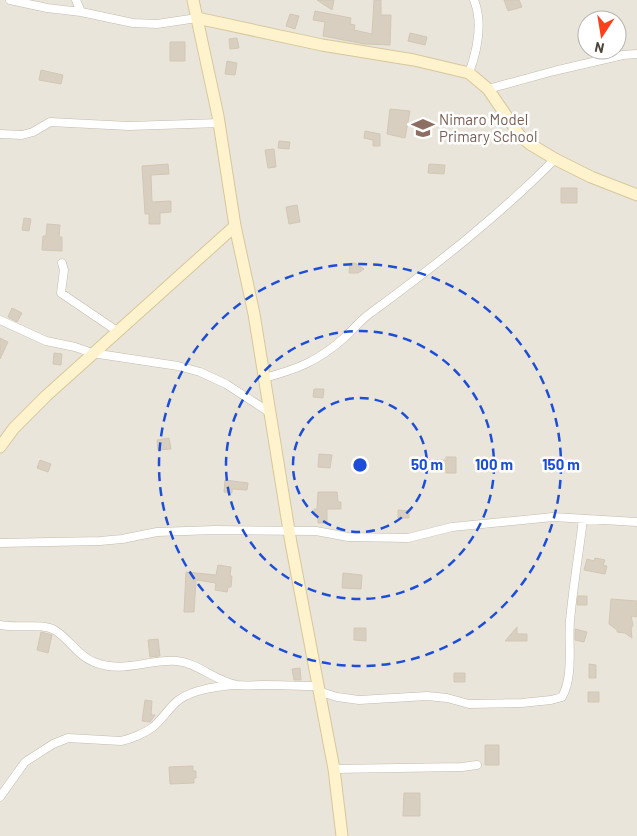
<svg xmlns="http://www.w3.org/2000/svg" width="637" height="836" font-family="Barlow,sans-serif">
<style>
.residential{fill:#eae5da;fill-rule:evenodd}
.building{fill:#d8cfc1;stroke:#d3c7b4}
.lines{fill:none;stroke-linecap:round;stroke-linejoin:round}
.street-casing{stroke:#c2bbae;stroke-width:9}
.secondary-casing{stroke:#d6c79b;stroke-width:13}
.street{stroke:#fff;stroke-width:8}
.secondary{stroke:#fff3cd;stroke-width:11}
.ring{fill:none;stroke:#1d4ed8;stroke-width:2.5;stroke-dasharray:9 6}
.labels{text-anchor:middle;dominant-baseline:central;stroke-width:5;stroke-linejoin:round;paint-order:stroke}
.education-label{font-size:15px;fill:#785e54;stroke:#fff;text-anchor:start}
.centre{fill:#1d4ed8;stroke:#fff;stroke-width:2.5}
.ring-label{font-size:15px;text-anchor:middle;font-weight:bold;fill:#1d4ed8;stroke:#fff;stroke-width:5;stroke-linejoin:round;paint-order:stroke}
</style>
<rect width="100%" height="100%" fill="#f6f3ec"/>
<path class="residential" d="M0 0H637V836H0ZM587 20H617V50H587Z"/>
<path class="building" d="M317 0H334L332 10Z
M374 0H381V15H391L390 45 364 44 323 36 325 22 313 20 315 11 351 18 350 24 355 25 354 30 372 34Z
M504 0H519L522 7 508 11Z
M290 14 299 16 295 29 286 26Z
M410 33 427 37 425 45 408 41Z
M237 38 239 48 230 49 229 39Z
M170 42H185V61H170Z
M227 61 237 63 235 75 225 74Z
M41 70 63 75 61 84 39 80Z
M390 109 410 111 405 138 387 134Z
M365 131 380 134V146H373V140L364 138Z
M279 141 290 142 289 149 278 148Z
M274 149 276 167 268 168 265 150Z
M168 164 169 174 151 175 152 202 171 201V212L160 213V224H149V214H145L142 166Z
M429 164 445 165 444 174 428 173Z
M561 188H577V203H561Z
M297 205 300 222 289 224 286 207Z
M24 218 31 219 29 231 22 230Z
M47 224 60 225 59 237H62V251L42 250 43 236H46Z
M350 263H355L364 269 358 273H349Z
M12 308 22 313 17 322 8 317Z
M0 338 8 342 0 359Z
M54 353 62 354 61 365 53 364Z
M314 389H324L323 398 313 397Z
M169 438 171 449 158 450 157 440Z
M319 454 332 455 330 468 318 467Z
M446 457H456V473H446V470H422V460H446Z
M40 460 51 464 48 472 37 468Z
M225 480 248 483 247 490 232 489V493L224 492Z
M318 492H337L338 502H341V509H327V523H318V516L314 515V509H317Z
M398 510 409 511V518H398Z
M595 558 605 560 603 565 607 566 605 574 584 570 587 559 594 561Z
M218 565 231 567 230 576H232L231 587H228L227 592 215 590 216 583 196 580 194 612H184L186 572 216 575Z
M343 573 362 575 361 589 342 588Z
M578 596H587V605H577Z
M611 599 637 601V617L631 616 633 625 631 629 632 638 625 633 617 632V630L609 624Z
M517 627V634H527V641H505Z
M354 628H366V641L354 640Z
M575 629 587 632 584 642 575 640Z
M41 632 52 635 48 653 37 650Z
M158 639 160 656 150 657 148 640Z
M589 664 596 665V678H589Z
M300 668 301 680H294L292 669Z
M454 673H465V682H454Z
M588 692H599V702H588Z
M145 700 152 701 151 715H155L150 722 142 721Z
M485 745H499V765H485Z
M193 766V771H196V778H194V783L170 784 169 767Z
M404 793H420V816H403Z"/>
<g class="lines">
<defs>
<path id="street" d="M10 0 47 8 81 12 133 23 157 24 197 18
M76 0 81 12
M469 73C477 51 483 22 474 0
M488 89 554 71 623 55 637 54
M0 134 22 135 33 132 50 122 129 126 220 123
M62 263 64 270 61 293 117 331
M0 320 46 341 75 347 92 353 178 366 200 372 226 384 269 412
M264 378C298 369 318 361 344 338 354 329 361 319 372 312 436 265 499 216 555 159
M0 543 100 541 122 539 157 532 215 530 316 531 348 537 408 538 452 527 553 517 637 522
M0 625C17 629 43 622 56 631 70 640 78 656 94 662 123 674 147 659 177 661 198 663 215 681 237 685 245 686 255 685 264 685 281 685 299 686 317 686
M318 691 337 697 359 700 427 696 447 698 469 704 522 703 551 700 562 697C574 675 568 645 570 621 573 587 579 553 583 519
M334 769 462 767 477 765
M0 797 25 762 53 744 68 738 121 741C131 739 145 733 153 727 163 719 169 707 180 699 195 689 216 687 233 685"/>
<path id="secondary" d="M193 0 218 116 235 226 254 314 291 543 334 769 342 836
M197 18 322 45 414 60 469 73 488 89 520 136 530 144 555 159 591 177 637 195
M0 447 14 428 46 396 235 226"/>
</defs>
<use href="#street" class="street-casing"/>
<use href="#secondary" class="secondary-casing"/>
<use href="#street" class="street"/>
<use href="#secondary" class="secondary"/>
</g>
<g class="ring">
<circle cx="360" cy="465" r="67"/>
<circle cx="360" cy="465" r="134"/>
<circle cx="360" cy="465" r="201"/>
</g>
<defs>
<symbol id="school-bare" viewBox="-9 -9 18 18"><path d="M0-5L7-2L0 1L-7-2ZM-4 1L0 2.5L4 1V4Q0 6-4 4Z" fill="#8d6e63" stroke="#fff" stroke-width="2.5" paint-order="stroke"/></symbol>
</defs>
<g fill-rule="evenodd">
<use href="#school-bare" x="407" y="112" width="32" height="32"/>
</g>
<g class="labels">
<g class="education-label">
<text x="439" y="119">Nimaro Model<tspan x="439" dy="17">Primary School</tspan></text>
</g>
</g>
<circle cx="360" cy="465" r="8" class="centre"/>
<g class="ring-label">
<text x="427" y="470">50 m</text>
<text x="494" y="470">100 m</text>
<text x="561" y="470">150 m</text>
</g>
<g transform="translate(602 35) rotate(192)"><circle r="24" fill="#ffffff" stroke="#b7b4b0"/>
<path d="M0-4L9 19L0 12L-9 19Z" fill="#fc3f1d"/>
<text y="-8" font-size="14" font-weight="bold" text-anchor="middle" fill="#4b4439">N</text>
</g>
</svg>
